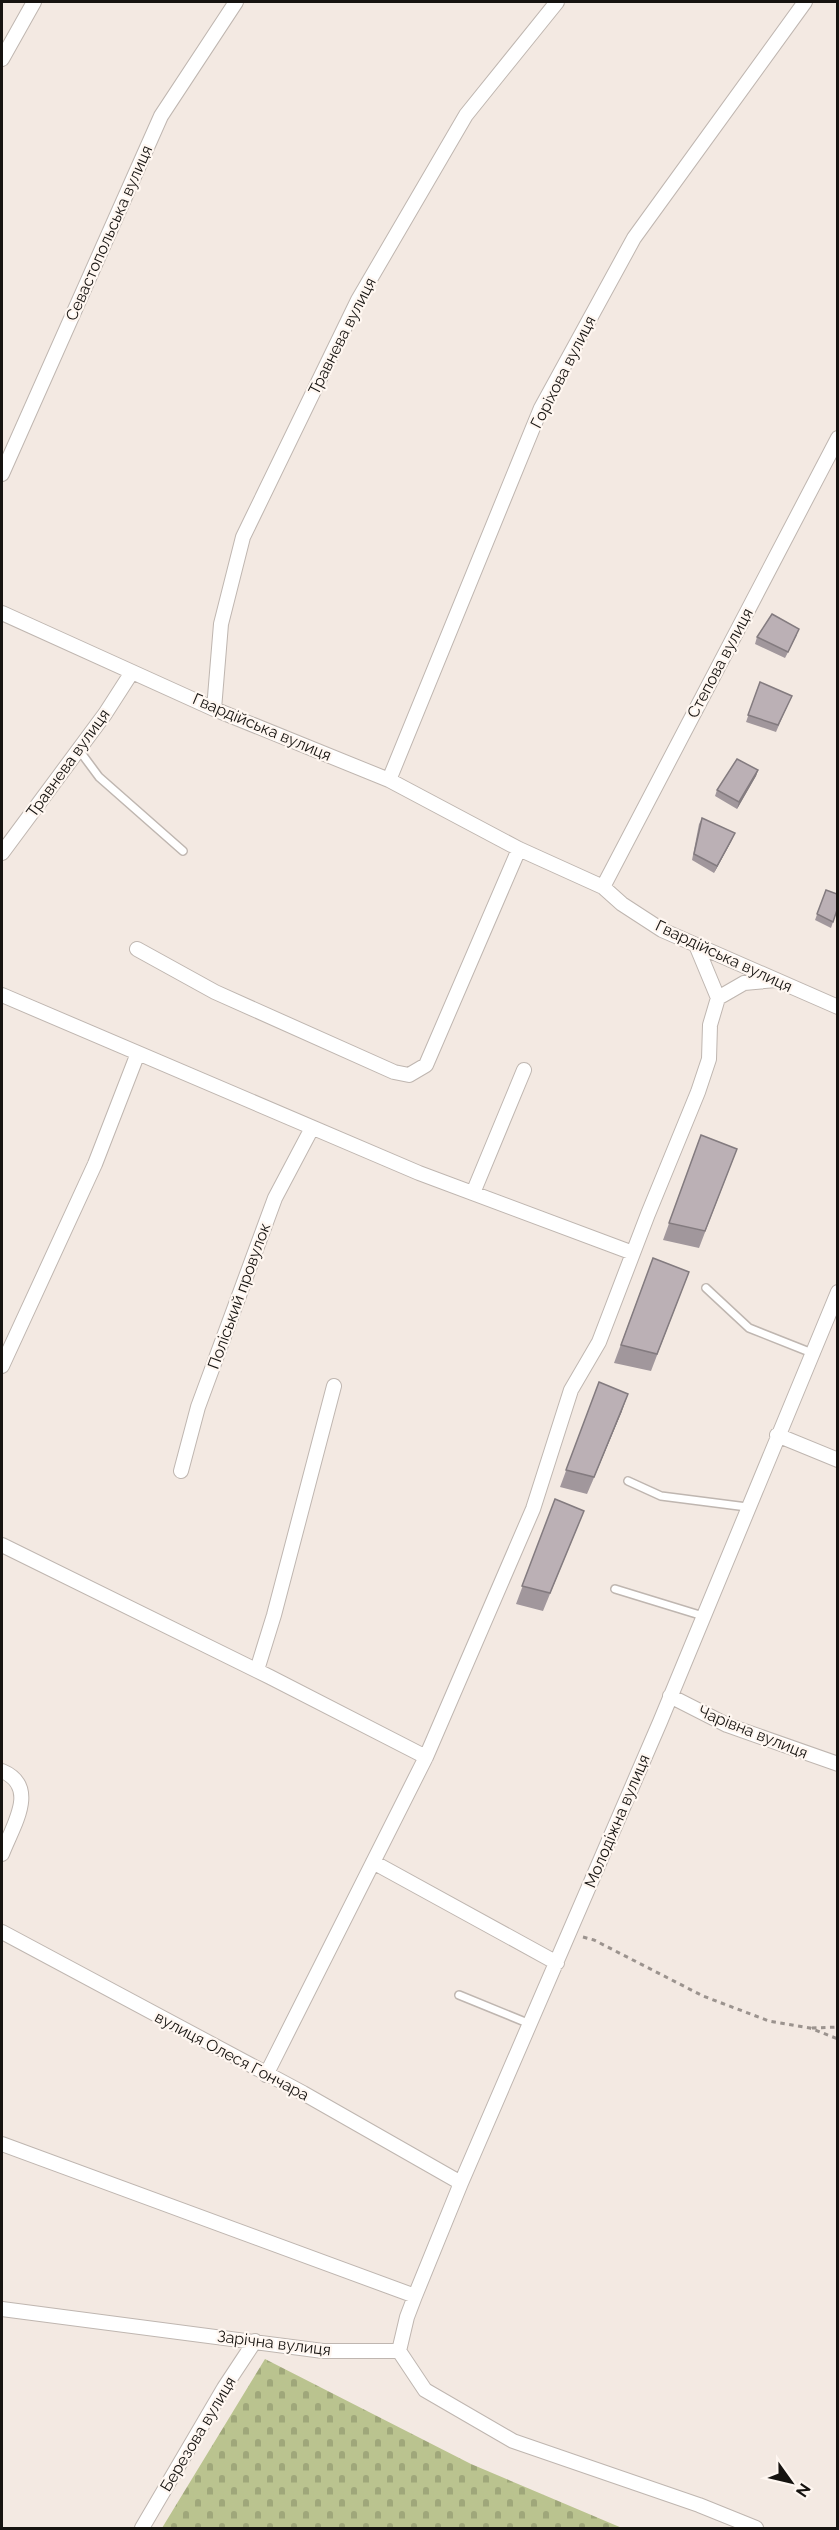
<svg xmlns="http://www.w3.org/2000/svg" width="839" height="2530" font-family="Raleway,sans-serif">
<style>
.cemetery{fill:url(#cemetery-stones)}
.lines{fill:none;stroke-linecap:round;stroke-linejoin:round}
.lane-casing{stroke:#bfb6b0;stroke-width:10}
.street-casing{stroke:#bfb6b0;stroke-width:16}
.path{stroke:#9b938e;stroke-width:3;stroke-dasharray:4.5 4.5;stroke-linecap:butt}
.lane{stroke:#fff;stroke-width:7}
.street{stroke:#fff;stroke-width:14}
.wall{fill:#a1979c}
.shaded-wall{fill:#837b7f}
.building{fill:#bbb0b5;stroke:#837b7f;stroke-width:1.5}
.labels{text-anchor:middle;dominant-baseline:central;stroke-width:4.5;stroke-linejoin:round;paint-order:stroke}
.street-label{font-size:16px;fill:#161310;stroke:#fff7f1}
</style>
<defs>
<pattern id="cemetery-stones" width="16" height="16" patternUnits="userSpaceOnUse" patternTransform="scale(1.5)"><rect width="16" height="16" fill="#bac38f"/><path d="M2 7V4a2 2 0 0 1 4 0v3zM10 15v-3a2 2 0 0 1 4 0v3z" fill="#9fa77a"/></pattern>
</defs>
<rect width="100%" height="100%" fill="#f3e9e2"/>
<path class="cemetery" d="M265 2359 471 2464 622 2528H162Z"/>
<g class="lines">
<defs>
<path id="lane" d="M79 750 99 777 183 851
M706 1288 749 1328 812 1353
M628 1481 661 1496 747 1507
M615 1589 703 1616
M459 1995 530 2024"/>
<path id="street" d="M2 59 34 2
M2 474 161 116 236 2
M2 613 214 709 389 780 519 849 603 887 622 904 662 930 838 1007
M214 709 221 624 243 537 358 300 466 115 557 2
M389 780 541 408 634 238 805 2
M2 853 105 714 132 672
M603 887 838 438
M696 945 718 998
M137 949 215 992 394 1072 409 1075 426 1065 519 849
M2 995 419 1173 633 1253
M473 1193 524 1070
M2 1366 95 1164 138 1053
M777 1435 838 1460
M181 1471 198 1407 275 1198 312 1128
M2 1545 270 1677 426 1757
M257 1670 274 1615 334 1386
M670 1696 727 1725 838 1764
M2 1771C40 1787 12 1827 2 1854
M373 1862 557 1963
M2 1932 303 2093 461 2183
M266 2075 426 1757 533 1509 571 1390 599 1342 648 1214 698 1092 709 1059 710 1025 718 998 744 983 776 980
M2 2144 415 2296
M2 2309 323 2351H399L425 2390 513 2441 699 2505 756 2528
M399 2351 407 2317 415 2296 461 2183 660 1722 838 1292
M142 2528 224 2388 255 2341"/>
</defs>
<use href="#lane" class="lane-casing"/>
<use href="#street" class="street-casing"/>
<path class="path" d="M583 1937 594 1940 703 1996 769 2021 810 2028 838 2039
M812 2028 838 2027"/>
<use href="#lane" class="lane"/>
<use href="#street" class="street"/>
</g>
<path class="wall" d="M797 635 785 658 755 644 757 637Z
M760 682 789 702 776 732 746 722Z
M758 770 756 776 737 809 715 796 717 790Z
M702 818 732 840 714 873 692 860 699 824Z
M826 890 837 910 831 928 815 920Z
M701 1135 737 1149 699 1248 663 1240Z
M653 1258 689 1272 651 1371 614 1363Z
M599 1382 622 1411 587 1494 560 1487Z
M555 1499 584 1511 543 1611 516 1604Z"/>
<path class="shaded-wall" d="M758 770 756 776 737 809 739 802Z
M735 833 732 840 714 873 717 866Z
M628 1394 622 1411 587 1494 594 1477Z"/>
<path class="building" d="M772 614 799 629 788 652 757 637Z
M760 682 792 696 778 725 748 715Z
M737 759 758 770 739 802 717 790Z
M702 818 735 833 717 866 694 854Z
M826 890 837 894V910L833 922 817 914Z
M701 1135 737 1149 705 1231 669 1223Z
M653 1258 689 1272 657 1354 621 1345Z
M599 1382 628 1394 594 1477 566 1470Z
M555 1499 584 1511 550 1593 522 1586Z"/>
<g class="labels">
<g class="street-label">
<text transform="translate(109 233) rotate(-66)">Севастопольська вулиця</text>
<text transform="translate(342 336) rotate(-63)">Травнева вулиця</text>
<text transform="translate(563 372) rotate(-63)">Горіхова вулиця</text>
<text transform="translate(720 663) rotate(-62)">Степова вулиця</text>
<text transform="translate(262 727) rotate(23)">Гвардійська вулиця</text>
<text transform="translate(68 763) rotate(-54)">Травнева вулиця</text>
<text transform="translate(724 956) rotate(25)">Гвардійська вулиця</text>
<text transform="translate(239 1296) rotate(-70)">Поліський провулок</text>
<text transform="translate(753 1732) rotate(22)">Чарівна вулиця</text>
<text transform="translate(617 1821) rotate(-67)">Молодіжна вулиця</text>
<text transform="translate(232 2056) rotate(28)">вулиця Олеся Гончара</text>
<text transform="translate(274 2343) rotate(7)">Зарічна вулиця</text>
<text transform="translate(198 2434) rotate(-59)">Березова вулиця</text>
</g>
</g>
<rect width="839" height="2530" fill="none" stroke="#161310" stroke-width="6"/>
<g transform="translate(791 2482) rotate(124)" stroke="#fff7f1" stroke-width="4.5" paint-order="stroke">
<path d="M0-4.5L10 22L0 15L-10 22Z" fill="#161310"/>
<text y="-9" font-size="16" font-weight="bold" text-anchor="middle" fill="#161310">N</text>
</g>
</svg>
